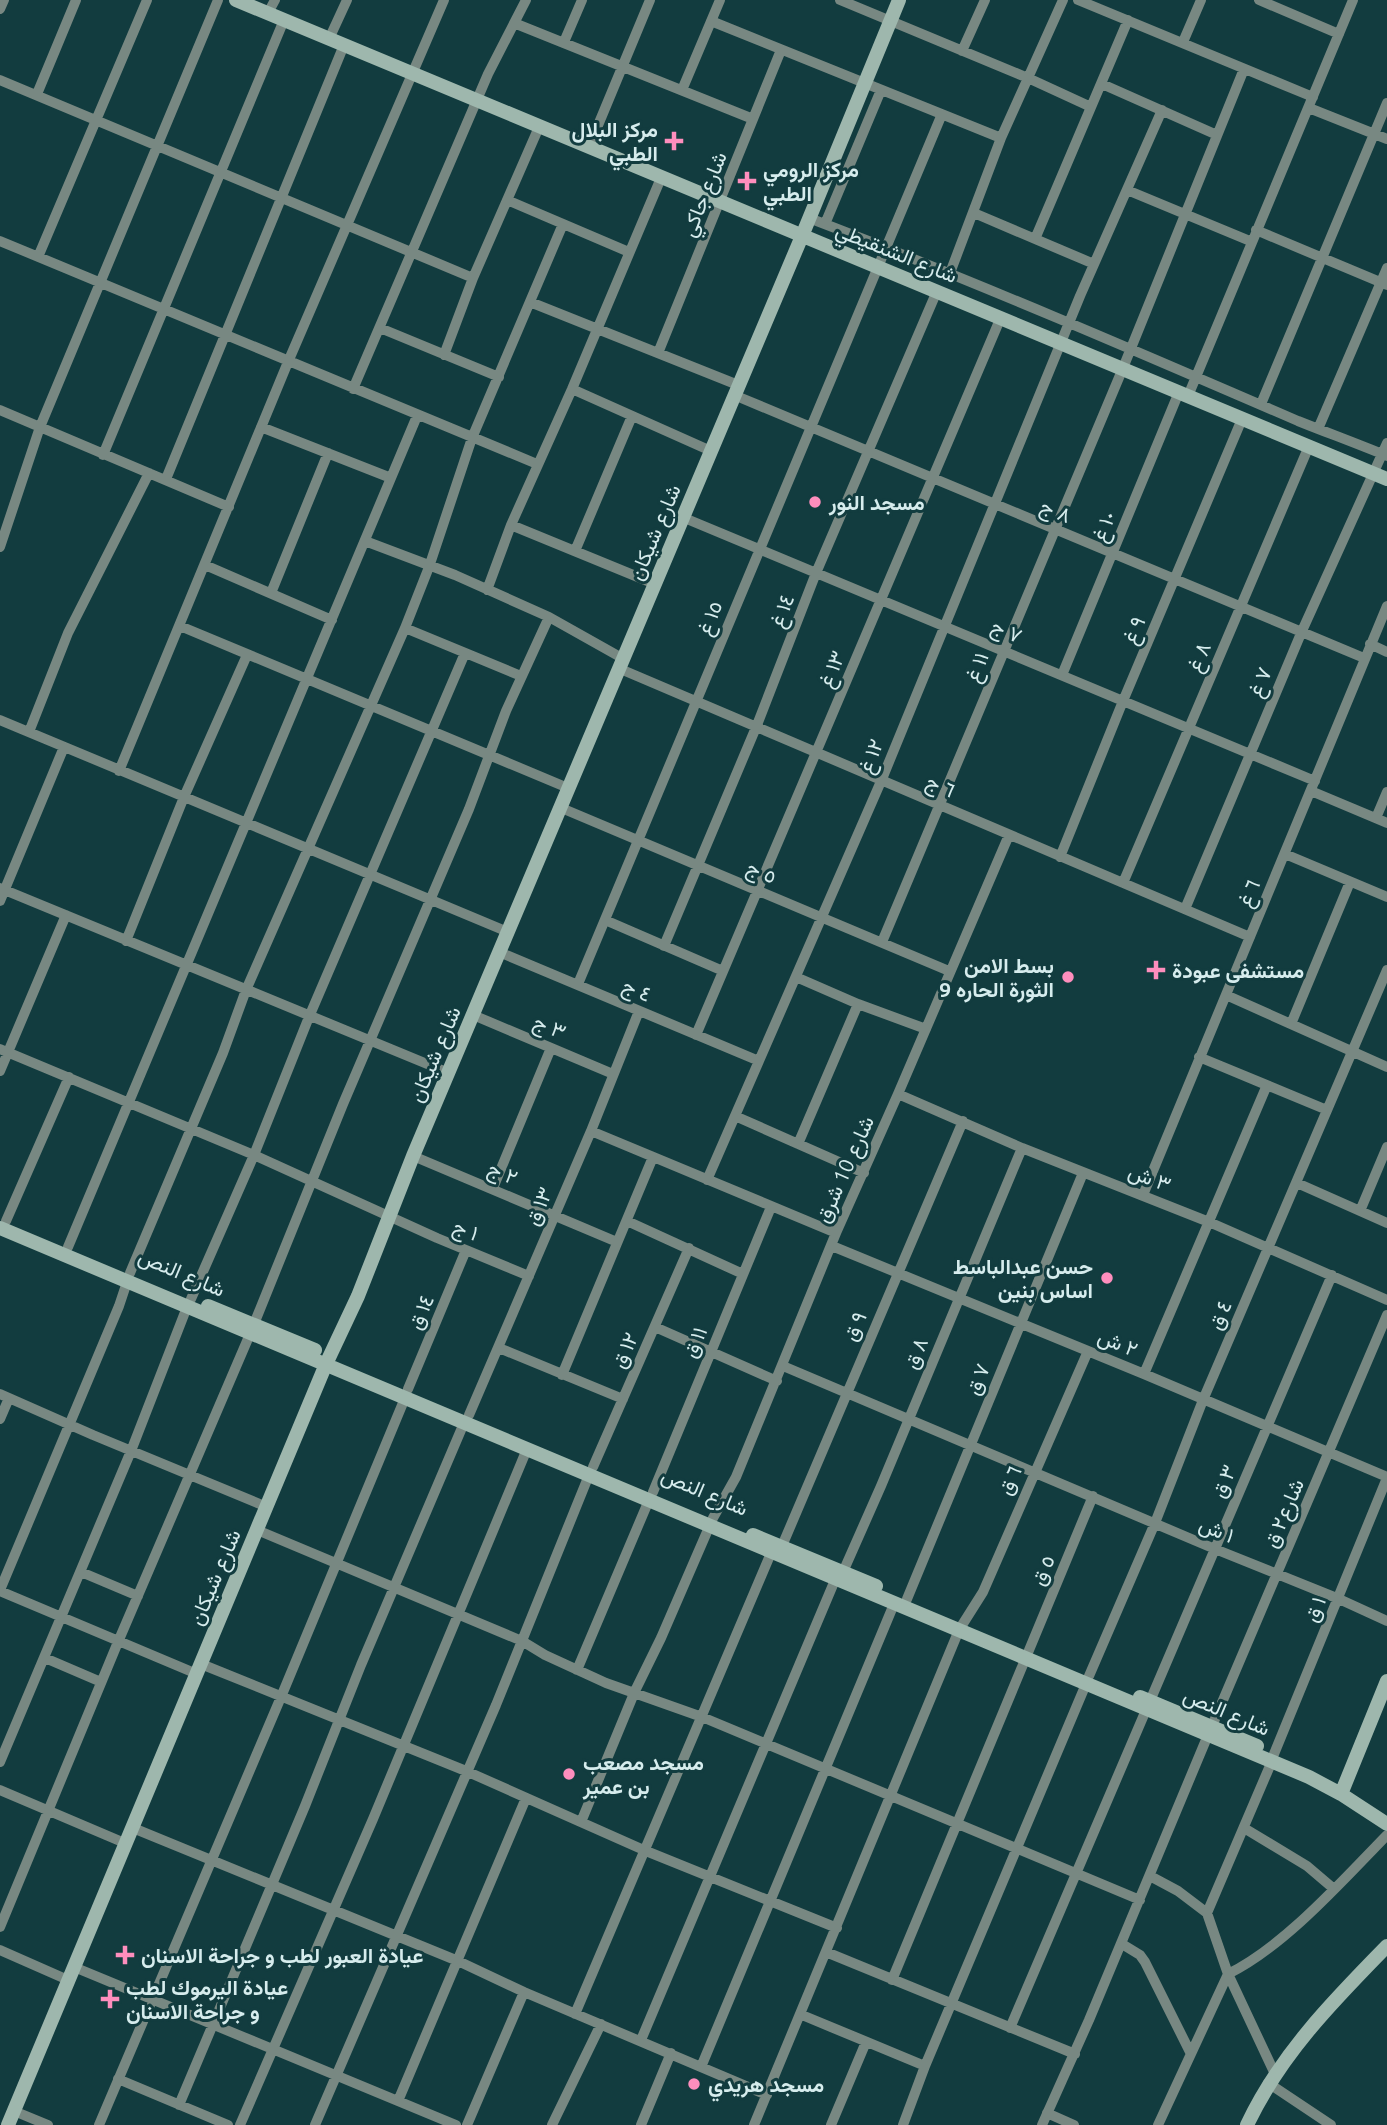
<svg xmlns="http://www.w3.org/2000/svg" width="1387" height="2125" font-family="Ubuntu,Vazirmatn,sans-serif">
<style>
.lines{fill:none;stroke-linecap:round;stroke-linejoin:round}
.street{stroke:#788882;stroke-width:10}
.secondary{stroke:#9eb7ad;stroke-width:14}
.poi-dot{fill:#fe8ebd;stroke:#123c3f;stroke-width:2.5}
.labels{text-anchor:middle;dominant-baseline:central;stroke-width:6;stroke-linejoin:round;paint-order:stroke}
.poi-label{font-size:21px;font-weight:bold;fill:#d6eced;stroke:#123c3f;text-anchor:start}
.street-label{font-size:21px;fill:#d6eced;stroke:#123c3f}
</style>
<rect width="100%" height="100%" fill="#123c3f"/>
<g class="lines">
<path class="street" d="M840 0 1028 78 1091 107
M1078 0 1313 97
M1259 0 1339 34
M0 9 4 0
M268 13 275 0
M711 21 1001 138
M514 23 753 119
M329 39 347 0
M564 42 582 0
M1183 42 1201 0
M962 51 985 0
M0 80 473 278
M1102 84 1217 135
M682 90 720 0
M37 94 76 0
M1309 108 1387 139
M589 147 650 0
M1127 190 1250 241
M507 200 629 252
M974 213 1094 264
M809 218C974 281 1136 351 1298 421 1328 433 1358 444 1387 456
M825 224 881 90
M1256 230 1387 285
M1035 239 1128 20
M0 241 537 464
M38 257 147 0
M950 273 1001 138 1063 0
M530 302 738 385
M380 328 499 377
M658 353 781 50
M444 355 473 278 539 127
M353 389 488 74 526 0
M572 389 711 451
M734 395 1364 658
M1188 396 1353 0
M1261 404 1387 103
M0 410 229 507
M261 427 391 478
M1318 429 1387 268
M103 455 284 20
M166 479 344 45
M682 517 1315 781
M511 525 655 584
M365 541 455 575 549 617 622 658
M0 547 40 427 218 0
M575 551 632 416
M205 565 332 620
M487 590 511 525 572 389 661 178
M271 593 328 453
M180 626 568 788
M405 628 521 676
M1370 644 1387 652
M618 668 1250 937
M1062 675 1179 392
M0 720 508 932
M29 732 68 633 149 473
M119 771 288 362 444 0
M1311 791 1387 823
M559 807 949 971
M1376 818 1387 792
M1285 854 1387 897
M1060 857 1123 701 1242 419
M1123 883 1309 446
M0 888 449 1073
M0 901 64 747
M1185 909 1302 631 1387 443
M605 920 723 971
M126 941 184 797 247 655
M882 942 1123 368 1244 69
M664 946 757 725 816 573 937 291
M499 952 759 1061
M796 977 858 1004 926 1029
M578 984 942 114
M1226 995 1387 1067
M473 1015 613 1074
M1291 1024 1350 882
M696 1035 1001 317
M0 1049 254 1155 437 1238 529 1276
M1199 1057 1327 1110
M0 1071 66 915
M898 1094 1022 1148 1209 1222 1387 1300
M735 1116 864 1173
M591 1131 836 1233
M798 1144 858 1004
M413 1156 617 1242
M707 1180 882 779 1080 296 1162 110
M1297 1183 1387 1223
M493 1188 551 1048
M1143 1195 1387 606
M1360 1211 1387 1147
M6 1221 69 1077
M627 1221 743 1274
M832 1246 1144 1374 1387 1477
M68 1247 417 416
M130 1273 223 1053 246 990 405 628 429 567 472 438 563 224
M191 1299 254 1155 309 1017 465 653
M254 1324 343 1104 469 809 506 711 549 617
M655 1327 777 1381
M499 1348 623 1399
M783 1366 1215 1549 1339 1599 1387 1621
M1144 1374 1267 1085
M562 1375 653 1157
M408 1389 466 1250
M0 1394 93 1435 267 1507
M469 1415 591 1131 639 1011
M0 1419 9 1398
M593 1467 689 1248
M653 1492 771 1207
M257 1530 522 1641 545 1655 606 1683 702 1717 1140 1900
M782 1546 963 1121
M81 1572 138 1596
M0 1590 119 1306 127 1282
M0 1591 197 1674
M907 1599 1083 1173
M45 1658 101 1682
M201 1664 466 1771 646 1851 837 1928
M577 1670 649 1500
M1089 1676 1155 1523 1203 1400 1387 970
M1150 1701 1332 1275
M1212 1726 1387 1315
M1274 1754 1387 1478
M0 1762 131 1451 187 1307
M0 1790 127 1844
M581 1822 635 1691 661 1638 713 1518 736 1477 836 1233 898 1094 1009 835
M133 1828 458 1961 524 1992 767 2095
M1244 1828 1307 1866 1334 1889
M1150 1876 1178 1891 1207 1913 1228 1974 1275 2074
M1207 1913 1272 1761
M0 1927 118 1642 250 1334
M1122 1944 1140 1955 1145 1962 1190 2052
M0 1950 68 1980
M826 1952 1075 2054
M74 1967 456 2125
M892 1980 1093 1496
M575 2014 771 1553
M802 2015 925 2066
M1010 2028 1146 1710
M641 2040 835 1580 843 1572 881 1486 1022 1148
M701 2067 894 1604
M118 2079 228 2125
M1268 2083 1331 2125
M398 2101 526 1798
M179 2105 305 1806 361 1665 464 1423
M14 2111 48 2125
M1047 2113 1074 2125
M99 2125 281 1697 405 1398
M240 2125 373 1819 527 1449
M315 2125 496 1705 589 1475
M467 2125 524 1992
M552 2125 601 2024
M641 2125 671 2053
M754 2125 959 1630 983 1592 1088 1351
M831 2125 866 2042
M903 2125 925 2066 1086 1684
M1042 2125 1089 2020 1208 1735
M1158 2125 1228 1974C1285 1946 1343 1880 1387 1835"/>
<path class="secondary" d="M236 0 1387 479
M0 1228 1309 1777 1341 1794 1387 1824
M208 1306 315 1350
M753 1535 876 1586
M1140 1697 1257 1746
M1341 1794 1387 1681
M8 2125 326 1364 358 1296 413 1156 802 236 899 0
M1247 2125C1280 2055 1333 2001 1387 1946"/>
</g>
<g class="poi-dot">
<path d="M670.5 130.5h7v7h7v7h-7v7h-7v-7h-7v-7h7z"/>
<path d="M743.5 170.5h7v7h7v7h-7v7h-7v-7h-7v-7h7z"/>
<circle cx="815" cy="502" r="7"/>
<path d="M1152.5 959.5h7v7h7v7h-7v7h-7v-7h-7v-7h7z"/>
<circle cx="1068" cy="977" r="7"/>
<circle cx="1107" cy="1278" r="7"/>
<circle cx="569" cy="1774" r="7"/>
<path d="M121.5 1944.5h7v7h7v7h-7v7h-7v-7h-7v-7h7z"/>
<path d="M106.5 1988.5h7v7h7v7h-7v7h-7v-7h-7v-7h7z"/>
<circle cx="694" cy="2084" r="7"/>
</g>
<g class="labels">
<g class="poi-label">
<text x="658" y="129" text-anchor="end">مركز البلال<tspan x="658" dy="24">الطبي</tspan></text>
<text x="763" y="169">مركز الرومي<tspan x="763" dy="24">الطبي</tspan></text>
<text x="829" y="502">مسجد النور</text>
<text x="1054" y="965" text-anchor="end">بسط الامن<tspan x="1054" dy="24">الثورة الحاره 9</tspan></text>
<text x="1172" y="970">مستشفى عبودة</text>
<text x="1093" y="1266" text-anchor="end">حسن عبدالباسط<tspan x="1093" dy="24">اساس بنين</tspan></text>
<text x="583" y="1762">مسجد مصعب<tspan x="583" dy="24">بن عمير</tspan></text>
<text x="141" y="1955">عيادة العبور لطب و جراحة الاسنان</text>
<text x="126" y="1987">عيادة اليرموك لطب<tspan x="126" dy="24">و جراحة الاسنان</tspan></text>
<text x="708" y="2084">مسجد هريدي</text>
</g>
<g class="street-label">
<text transform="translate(703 194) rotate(-68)">شارع جاكي</text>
<text transform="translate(897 252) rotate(22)">شارع الشنقيطي</text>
<text transform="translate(1056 510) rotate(22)">٨ ج</text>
<text transform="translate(1103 526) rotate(-68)">١٠ غ</text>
<text transform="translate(654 532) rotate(-67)">شارع شيكان</text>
<text transform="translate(781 611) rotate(-69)">١٤ غ</text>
<text transform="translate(709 618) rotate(-68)">١٥ غ</text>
<text transform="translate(1007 630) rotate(23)">٧ ج</text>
<text transform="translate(1133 630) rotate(-66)">٩ غ</text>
<text transform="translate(1198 657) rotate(-67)">٨ غ</text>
<text transform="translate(976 667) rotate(-68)">١١ غ</text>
<text transform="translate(831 669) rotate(-67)">١٣ غ</text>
<text transform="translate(1259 682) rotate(-67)">٧ غ</text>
<text transform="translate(870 756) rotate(-68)">١٢ غ</text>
<text transform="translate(941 785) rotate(24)">٦ ج</text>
<text transform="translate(762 871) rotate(23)">٥ ج</text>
<text transform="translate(1248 893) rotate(-67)">٦ غ</text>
<text transform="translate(637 989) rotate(23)">٤ ج</text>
<text transform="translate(550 1026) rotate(23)">٣ ج</text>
<text transform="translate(434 1054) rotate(-67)">شارع شيكان</text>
<text transform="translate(844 1169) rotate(-66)">شارع 10 شرق</text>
<text transform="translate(503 1172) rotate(23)">٢ ج</text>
<text transform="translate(1150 1177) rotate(21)">٣ ش</text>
<text transform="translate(538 1206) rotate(-67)">١٣ ق</text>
<text transform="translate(466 1229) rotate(22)">١ ج</text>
<text transform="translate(182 1272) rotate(23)">شارع النص</text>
<text transform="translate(420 1312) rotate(-67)">١٤ ق</text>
<text transform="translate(1219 1315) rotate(-67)">٤ ق</text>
<text transform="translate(854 1326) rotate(-67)">٩ ق</text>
<text transform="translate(694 1342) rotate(-67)">١١ ق</text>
<text transform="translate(1118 1342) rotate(22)">٢ ش</text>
<text transform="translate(624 1350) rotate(-66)">١٢ ق</text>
<text transform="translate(915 1353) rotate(-68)">٨ ق</text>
<text transform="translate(977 1379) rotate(-68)">٧ ق</text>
<text transform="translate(1009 1480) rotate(-67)">٦ ق</text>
<text transform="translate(1223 1481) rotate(-67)">٣ ق</text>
<text transform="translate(705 1491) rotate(23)">شارع النص</text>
<text transform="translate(1283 1513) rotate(-67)">شارع٢ ق</text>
<text transform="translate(1217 1529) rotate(23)">١ ش</text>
<text transform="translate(1042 1570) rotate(-67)">٥ ق</text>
<text transform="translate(214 1577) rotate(-67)">شارع شيكان</text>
<text transform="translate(1314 1609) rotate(-67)">١ ق</text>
<text transform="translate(1227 1711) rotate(23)">شارع النص</text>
</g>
</g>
</svg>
